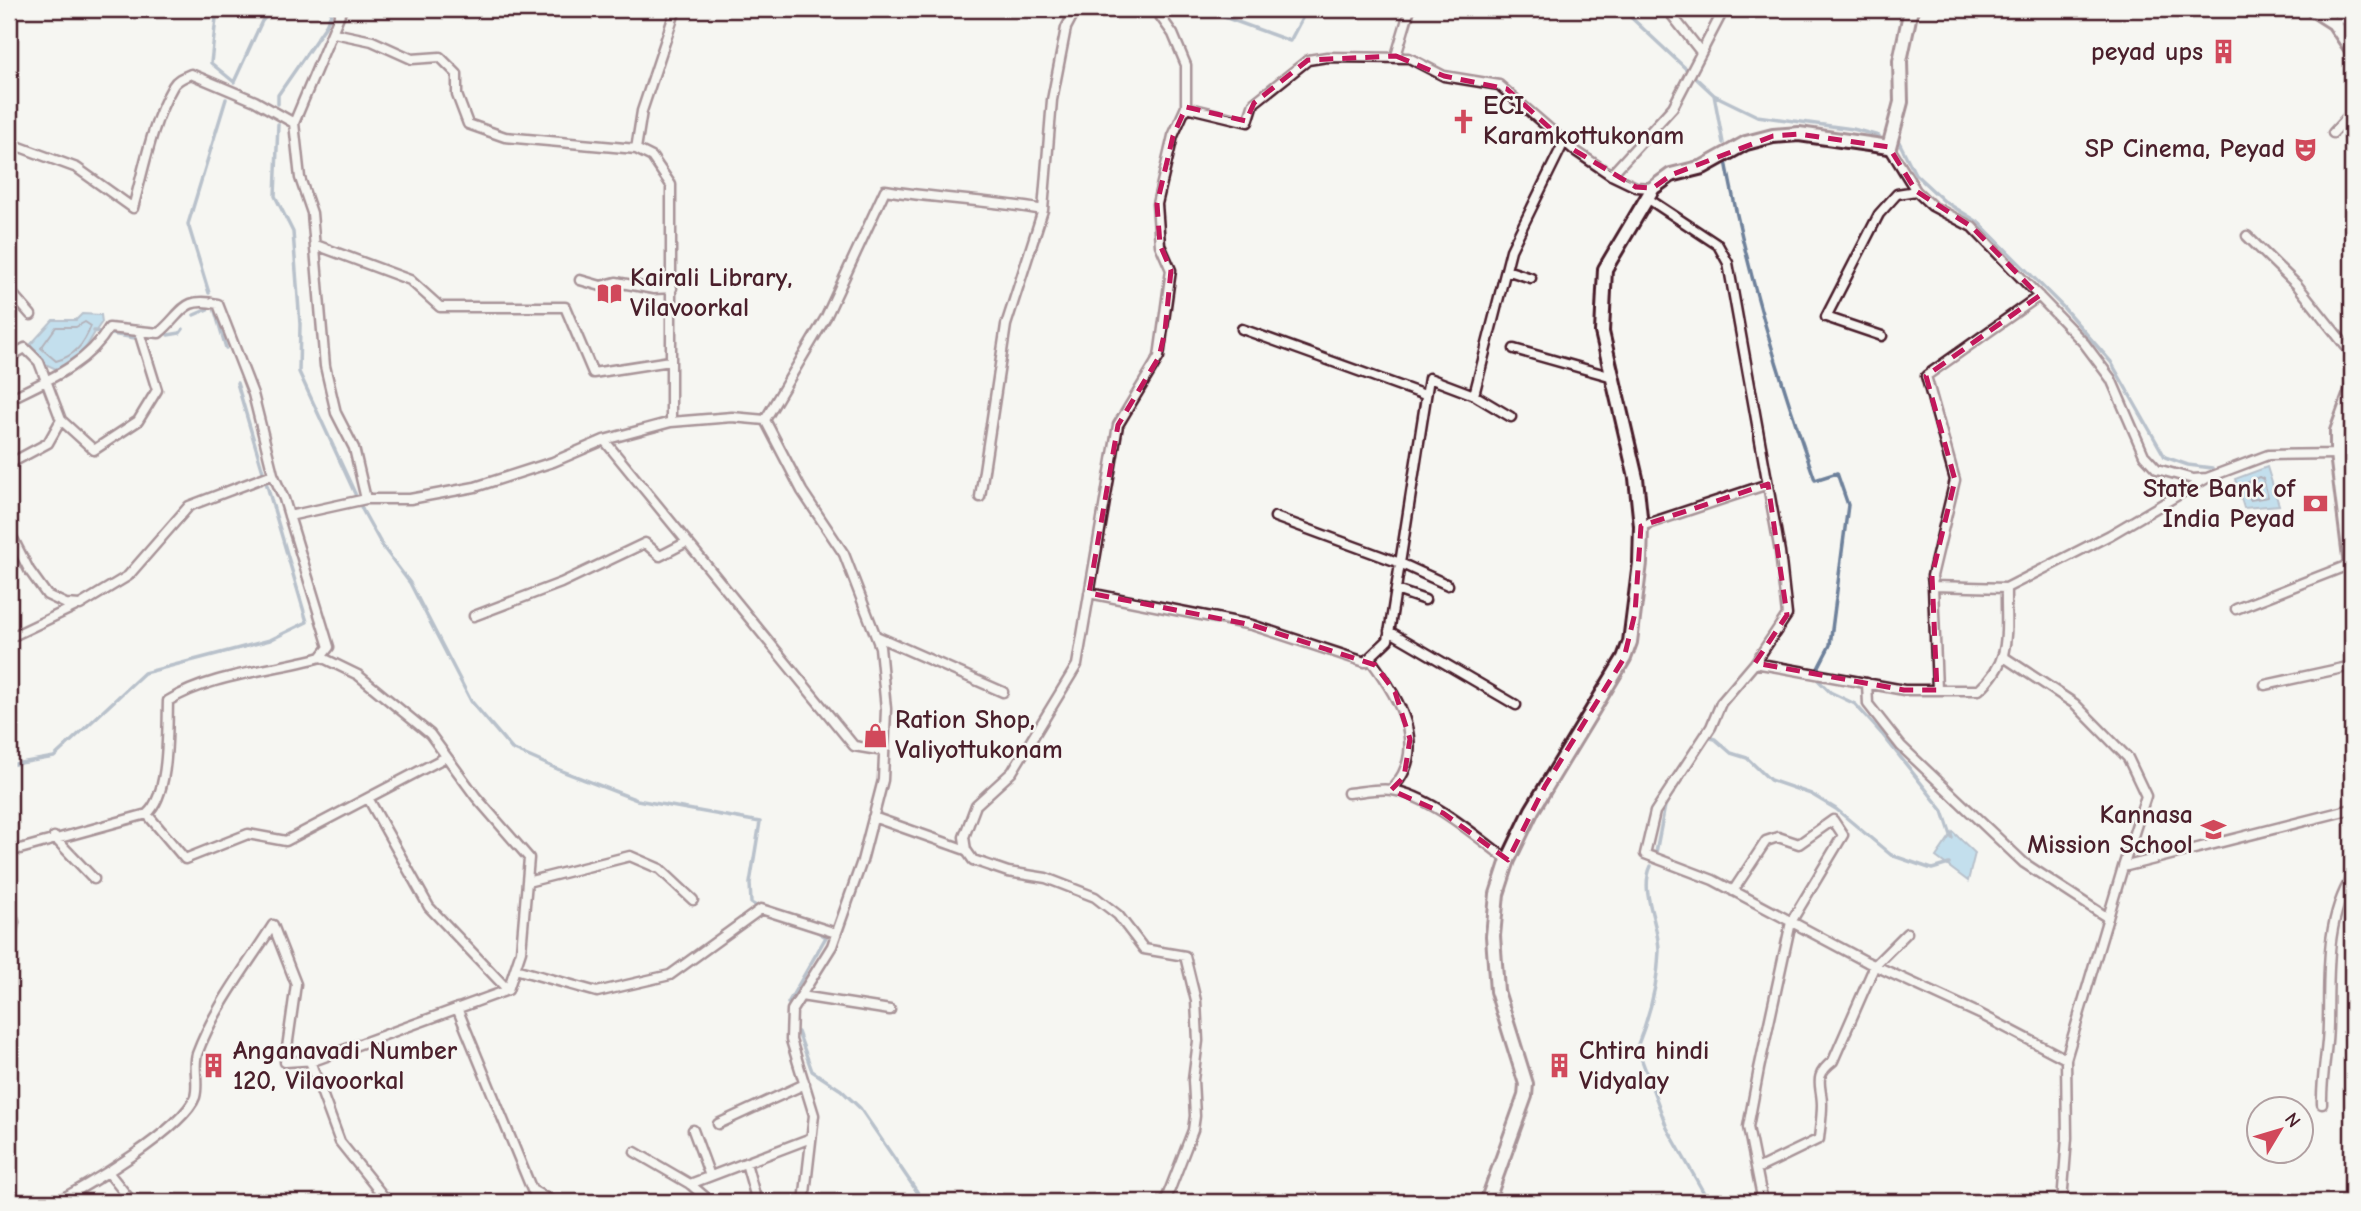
<svg xmlns="http://www.w3.org/2000/svg" width="2361" height="1211" font-family="'Comic Neue',sans-serif">
<style>
.water{fill:#86c3e6;stroke:#6e819b;stroke-width:2}
.lines{fill:none;stroke-linecap:round;stroke-linejoin:round}
.shore{stroke:#626176;stroke-width:2}
.stream{stroke:#6e819b;stroke-width:3.5}
.street-casing{stroke:#4a1f2b;stroke-width:13}
.secondary-casing{stroke:#4a1f2b;stroke-width:18}
.street{stroke:#f6f6f2;stroke-width:8}
.secondary{stroke:#f6f6f2;stroke-width:12}
.marked{fill:none;stroke:#c2185b;stroke-width:5;stroke-dasharray:14 9;stroke-linejoin:round}
.labels{text-anchor:middle;dominant-baseline:central;stroke-width:5;stroke-linejoin:round;paint-order:stroke}
.poi-label{font-size:26px;font-weight:bold;fill:#4a1f2b;stroke:#f6f6f2;text-anchor:start}
</style>
<rect width="100%" height="100%" fill="#f6f6f2"/>
<filter id="ink" filterUnits="userSpaceOnUse"><feTurbulence type="fractalNoise" baseFrequency=".0143" numOctaves="2"/><feDisplacementMap in="SourceGraphic" scale="14" xChannelSelector="R" yChannelSelector="G"/><feConvolveMatrix kernelMatrix="1 2 1 2 8 2 1 2 1" color-interpolation-filters="sRGB"/></filter>
<g filter="url(#ink)">
<path class="water" d="M82 314 101 315 102 322C84 346 88 357 56 369L43 363 30 345 53 320H76Z
M2267 467 2279 505 2244 508 2235 479Z
M1953 832 1975 853 1968 881 1936 857Z"/>
<g class="lines">
<path class="shore" d="M85 322 91 326C84 344 75 356 56 361L41 348 56 327H76Z
M2259 477 2263 479 2268 497 2250 500 2245 484Z"/>
<path class="stream" d="M217 9 211 63 234 82 262 21 273 9
M1176 9 1216 14 1290 41 1307 9
M1622 9 1714 95 1723 143
M1714 95 1757 116 1853 129 1879 136
M278 104V95L325 27 333 9
M278 124 275 196 293 232 300 324 299 372 363 511 383 547 410 583 471 701 512 749 562 771 637 800 760 822 750 883 751 903 760 908
M1899 142 1915 174 1944 201 1978 222 2062 306 2111 362 2165 457 2188 465 2212 468
M1726 161C1746 270 1778 375 1815 480L1837 473 1848 505 1830 645 1814 676 1830 692 1855 704 1882 734 1943 811 1952 838
M209 293 188 224 226 99
M215 311 226 348
M194 315 210 308
M94 331 141 339
M168 335 180 333 183 329
M1706 737 1715 739 1731 753 1747 758 1770 780 1811 794 1836 809 1891 855 1932 869 1949 864
M9 765 54 757 144 673 270 640 307 622 237 383
M1655 858 1665 806 1678 783
M1651 866C1639 892 1659 923 1659 951 1658 983 1649 1017 1637 1047L1667 1128 1709 1202
M788 1003 826 937 813 929
M798 1032 812 1071 841 1090 860 1108 920 1196 934 1202"/>
<defs>
<path id="street" d="M676 9 642 111 636 149 652 157 671 185V422L732 417 765 420 802 491 844 554 880 647 886 709 883 780 862 861 832 946 792 1010 791 1040 814 1115 804 1202
M1155 9 1173 34 1186 65V107L1173 136 1157 204 1160 245 1171 270 1159 357 1118 425 1077 665 1012 772 976 805 964 837 966 850 973 860 1008 872 1046 878 1095 897 1118 915 1144 949 1185 956 1196 1001 1198 1041 1193 1080 1195 1116 1193 1130 1165 1202
M1667 9 1701 52
M2334 23 2351 9
M334 33 372 41 412 59 440 57 457 74V95L468 124 505 137 636 149
M1396 56 1410 9
M1186 107 1248 122 1254 103 1308 60 1327 57 1409 58 1444 76 1499 85 1574 150 1611 175 1636 187 1653 188
M294 123 342 9
M2333 133 2352 112
M9 143 77 168 133 208C144 168 152 122 173 86 177 79 184 77 191 74L255 101 294 123 300 178 312 213 325 366 336 413 354 448 366 499H410L475 487 553 462 604 440 671 422
M1889 147 1916 191 1932 206 1972 227 2084 343 2111 379 2144 455 2157 469 2193 479 2207 478 2268 455 2337 454
M1611 175 1673 107 1724 9
M1647 198 1718 245 1728 263 1780 552 1787 615 1755 663 1721 703 1711 727 1655 812 1645 854 1713 880 1867 962 1980 1014 2066 1059 2123 867 2352 809
M2247 236 2297 285 2352 354
M316 245 410 280 440 307H565L593 373 670 361
M1506 270 1531 278
M580 280 601 286 616 282 654 289 672 288
M9 290 31 315
M2039 296 1926 376 1955 480 1932 576 1933 586 2006 588 2110 535 2207 478
M1242 329 1425 395
M1882 336 1826 317 1879 214 1897 194 1916 191
M1514 349 1613 377
M9 357 25 348 39 362 61 420
M1474 395 1511 250 1564 142
M9 399C46 381 87 365 109 328L159 333C184 312 182 296 218 304L253 394 273 474 284 499 329 647 321 657C272 671 211 674 168 701 167 730 170 794 147 814L9 852
M765 420 826 317 885 190C937 199 990 200 1043 210
M604 440 854 746 884 751
M2337 446 2352 448
M9 464 48 443 61 420 94 450 138 421 157 390 139 332
M980 497 1006 325 1043 210 1052 100 1066 28 1076 9
M289 516 366 499
M1275 517 1400 563 1448 585
M1641 526 1768 484
M9 531 29 570 47 595 66 604 80 605 128 576 189 506 273 474
M1933 586 1937 690
M1396 590 1425 600
M1089 593 1252 625 1365 662 1388 640 1429 378 1474 395 1511 417
M2236 609 2351 564
M474 616 561 583 645 543 660 556 687 542
M1389 631 1516 705
M876 636 1003 692
M9 638 76 606
M2004 657 2075 704 2128 758 2146 796 2123 867
M1370 659C1398 696 1431 749 1391 790
M1755 663 1904 690H1979C2014 659 2005 631 2006 588
M1867 683 1868 704 1901 746 2024 863 2108 918
M2265 685 2352 666
M1348 793C1361 792 1378 788 1392 790 1431 796 1477 837 1508 860
M368 798 429 907 508 990
M147 814 185 859 248 834 286 841 446 757
M873 817 966 850
M54 837 94 879
M527 882 630 856 660 869 693 900
M1733 891 1766 841 1778 837 1799 844 1833 820 1843 835 1791 922 1759 1069 1748 1127 1763 1202
M9 904 14 922 9 946
M515 969 597 992 670 975 761 909 836 933
M801 996 890 1010
M457 1008 532 1190 553 1202
M310 1061 340 1142 388 1202
M2322 1104C2321 1077 2328 1050 2328 1023 2329 974 2325 920 2352 877
M718 1124 805 1084
M693 1130 710 1176
M635 1152 690 1184 711 1202
M746 1163 757 1202
M1757 1169 1819 1139C1820 1128 1822 1117 1822 1105 1822 1085 1812 1077 1833 1061L1875 965 1907 933
M108 1172 132 1202
M690 1184 811 1138
M76 1192 83 1202
M55 1202C85 1188 184 1128 195 1097 199 1083 193 1067 197 1054 214 1008 247 966 273 925L296 984 285 1062 316 1060 508 990 521 951 529 858 476 797 430 734 358 675 321 657
M530 1202 536 1193
M2062 1202 2067 1138 2066 1059"/>
<path id="secondary" d="M2312 9 2334 23 2352 50
M2352 390 2337 431V454L2352 573
M1487 1202 1525 1096 1526 1084 1497 991 1493 936 1497 894 1508 860 1532 810 1624 658 1630 642 1640 563 1641 526 1636 478 1602 332 1605 269 1653 188 1671 175 1703 167 1746 143 1773 136 1799 134 1889 147 1901 102 1900 61 1911 9"/>
</defs>
<use href="#street" class="street-casing"/>
<use href="#secondary" class="secondary-casing"/>
<use href="#street" class="street"/>
<use href="#secondary" class="secondary"/>
</g>
</g>
<path d="M0 0H2361V1211H0ZM1396 56 1444 76 1507 89 1574 150 1636 187 1653 188 1671 175 1773 136 1799 134 1889 147 1916 191 1972 227 2039 296 1926 376 1955 480 1932 576 1937 690H1904L1755 663 1787 615 1768 484 1641 526 1635 613 1624 658 1545 786 1508 860 1443 813 1391 790 1404 777 1410 739 1395 692 1375 665 1252 625 1089 593 1118 425 1159 357 1165 331 1171 270 1160 245 1157 204 1173 136 1186 107 1246 121 1254 103 1308 60Z" fill="#f6f6f2" fill-opacity=".55" fill-rule="evenodd"/>
<path class="marked" d="M1396 56 1444 76 1507 89 1574 150 1636 187 1653 188 1671 175 1773 136 1799 134 1889 147 1916 191 1972 227 2039 296 1926 376 1955 480 1932 576 1937 690H1904L1755 663 1787 615 1768 484 1641 526 1635 613 1624 658 1545 786 1508 860 1443 813 1391 790 1404 777 1410 739 1395 692 1375 665 1252 625 1089 593 1118 425 1159 357 1165 331 1171 270 1160 245 1157 204 1173 136 1186 107 1246 121 1254 103 1308 60Z"/>
<defs>
<symbol id="building-bare" viewBox="-9 -9 18 18"><path d="M-4-6H4V6H1V3H-1V6H-4ZM-2.5-4.3h1.7v1.8h-1.7ZM.8-4.3h1.7v1.8H.8ZM-2.5-1h1.7V.8h-1.7ZM.8-1h1.7V.8H.8Z" fill="#d1495b" stroke="#f6f6f2" stroke-width="2.5" paint-order="stroke"/></symbol>
<symbol id="church-bare" viewBox="-9 -9 18 18"><path d="M-1.2-6h2.4v3.5h3.3v2.4h-3.3V6h-2.4V-.1h-3.3v-2.4h3.3Z" fill="#d1495b" stroke="#f6f6f2" stroke-width="2.5" paint-order="stroke"/></symbol>
<symbol id="theatre-bare" viewBox="-9 -9 18 18"><path d="M-5-5.5Q0-4 5-5.5V0Q5 5 0 6Q-5 5-5 0ZM-3.3-2.5H-1v1.5H-3.3ZM1-2.5H3.3v1.5H1ZM-2.8 1Q0 5.5 2.8 1Z" fill="#d1495b" stroke="#f6f6f2" stroke-width="2.5" paint-order="stroke"/></symbol>
<symbol id="library-bare" viewBox="-9 -9 18 18"><path d="M-6-4Q-3-5.5-.7-3.5V5Q-3 3-6 4ZM6-4Q3-5.5 .7-3.5V5Q3 3 6 4Z" fill="#d1495b" stroke="#f6f6f2" stroke-width="2.5" paint-order="stroke"/></symbol>
<symbol id="bank-bare" viewBox="-9 -9 18 18"><path d="M-6-4H6V4H-6ZM0-2.3a2.3 2.3 0 1 0 0 4.6a2.3 2.3 0 1 0 0-4.6Z" fill="#d1495b" stroke="#f6f6f2" stroke-width="2.5" paint-order="stroke"/></symbol>
<symbol id="shop-bare" viewBox="-9 -9 18 18"><path d="M-5-2.5h2.3a2.7 3.5 0 0 1 5.4 0H5L5.5 6h-11ZM-1.5-2.5h3a1.5 2.3 0 0 0-3 0Z" fill="#d1495b" stroke="#f6f6f2" stroke-width="2.5" paint-order="stroke"/></symbol>
<symbol id="school-bare" viewBox="-9 -9 18 18"><path d="M0-5L7-2L0 1L-7-2ZM-4 1L0 2.5L4 1V4Q0 6-4 4Z" fill="#d1495b" stroke="#f6f6f2" stroke-width="2.5" paint-order="stroke"/></symbol>
</defs>
<g fill-rule="evenodd">
<use href="#building-bare" x="2206" y="34" width="35" height="35"/>
<use href="#church-bare" x="1446" y="104" width="35" height="35"/>
<use href="#theatre-bare" x="2288" y="132" width="35" height="35"/>
<use href="#library-bare" x="592" y="276" width="35" height="35"/>
<use href="#bank-bare" x="2298" y="486" width="35" height="35"/>
<use href="#shop-bare" x="858" y="718" width="35" height="35"/>
<use href="#school-bare" x="2196" y="812" width="35" height="35"/>
<use href="#building-bare" x="196" y="1048" width="35" height="35"/>
<use href="#building-bare" x="1542" y="1048" width="35" height="35"/>
</g>
<g class="labels">
<g class="poi-label">
<text x="2203" y="52" text-anchor="end">peyad ups</text>
<text x="1483" y="106">ECI<tspan x="1483" dy="30">Karamkottukonam</tspan></text>
<text x="2285" y="149" text-anchor="end">SP Cinema, Peyad</text>
<text x="630" y="278">Kairali Library,<tspan x="630" dy="30">Vilavoorkal</tspan></text>
<text x="2295" y="489" text-anchor="end">State Bank of<tspan x="2295" dy="30">India Peyad</tspan></text>
<text x="895" y="720">Ration Shop,<tspan x="895" dy="30">Valiyottukonam</tspan></text>
<text x="2193" y="815" text-anchor="end">Kannasa<tspan x="2193" dy="30">Mission School</tspan></text>
<text x="233" y="1051">Anganavadi Number<tspan x="233" dy="30">120, Vilavoorkal</tspan></text>
<text x="1579" y="1051">Chtira hindi<tspan x="1579" dy="30">Vidyalay</tspan></text>
</g>
</g>
<rect width="2361" height="1211" fill="none" stroke="#f6f6f2" stroke-width="35"/>
<rect x="18" y="18" width="2326" height="1176" fill="none" stroke="#4a1f2b" stroke-width="2.5" filter="url(#ink)"/>
<g transform="translate(2280 1130) rotate(52)"><circle r="33" fill="#f6f6f2" stroke="#b1a0a2" stroke-width="2"/>
<path d="M0-5L12 26L0 18L-12 26Z" fill="#d1495b"/>
<text y="-10" font-size="19" font-weight="bold" text-anchor="middle" fill="#4a1f2b">N</text>
</g>
</svg>
